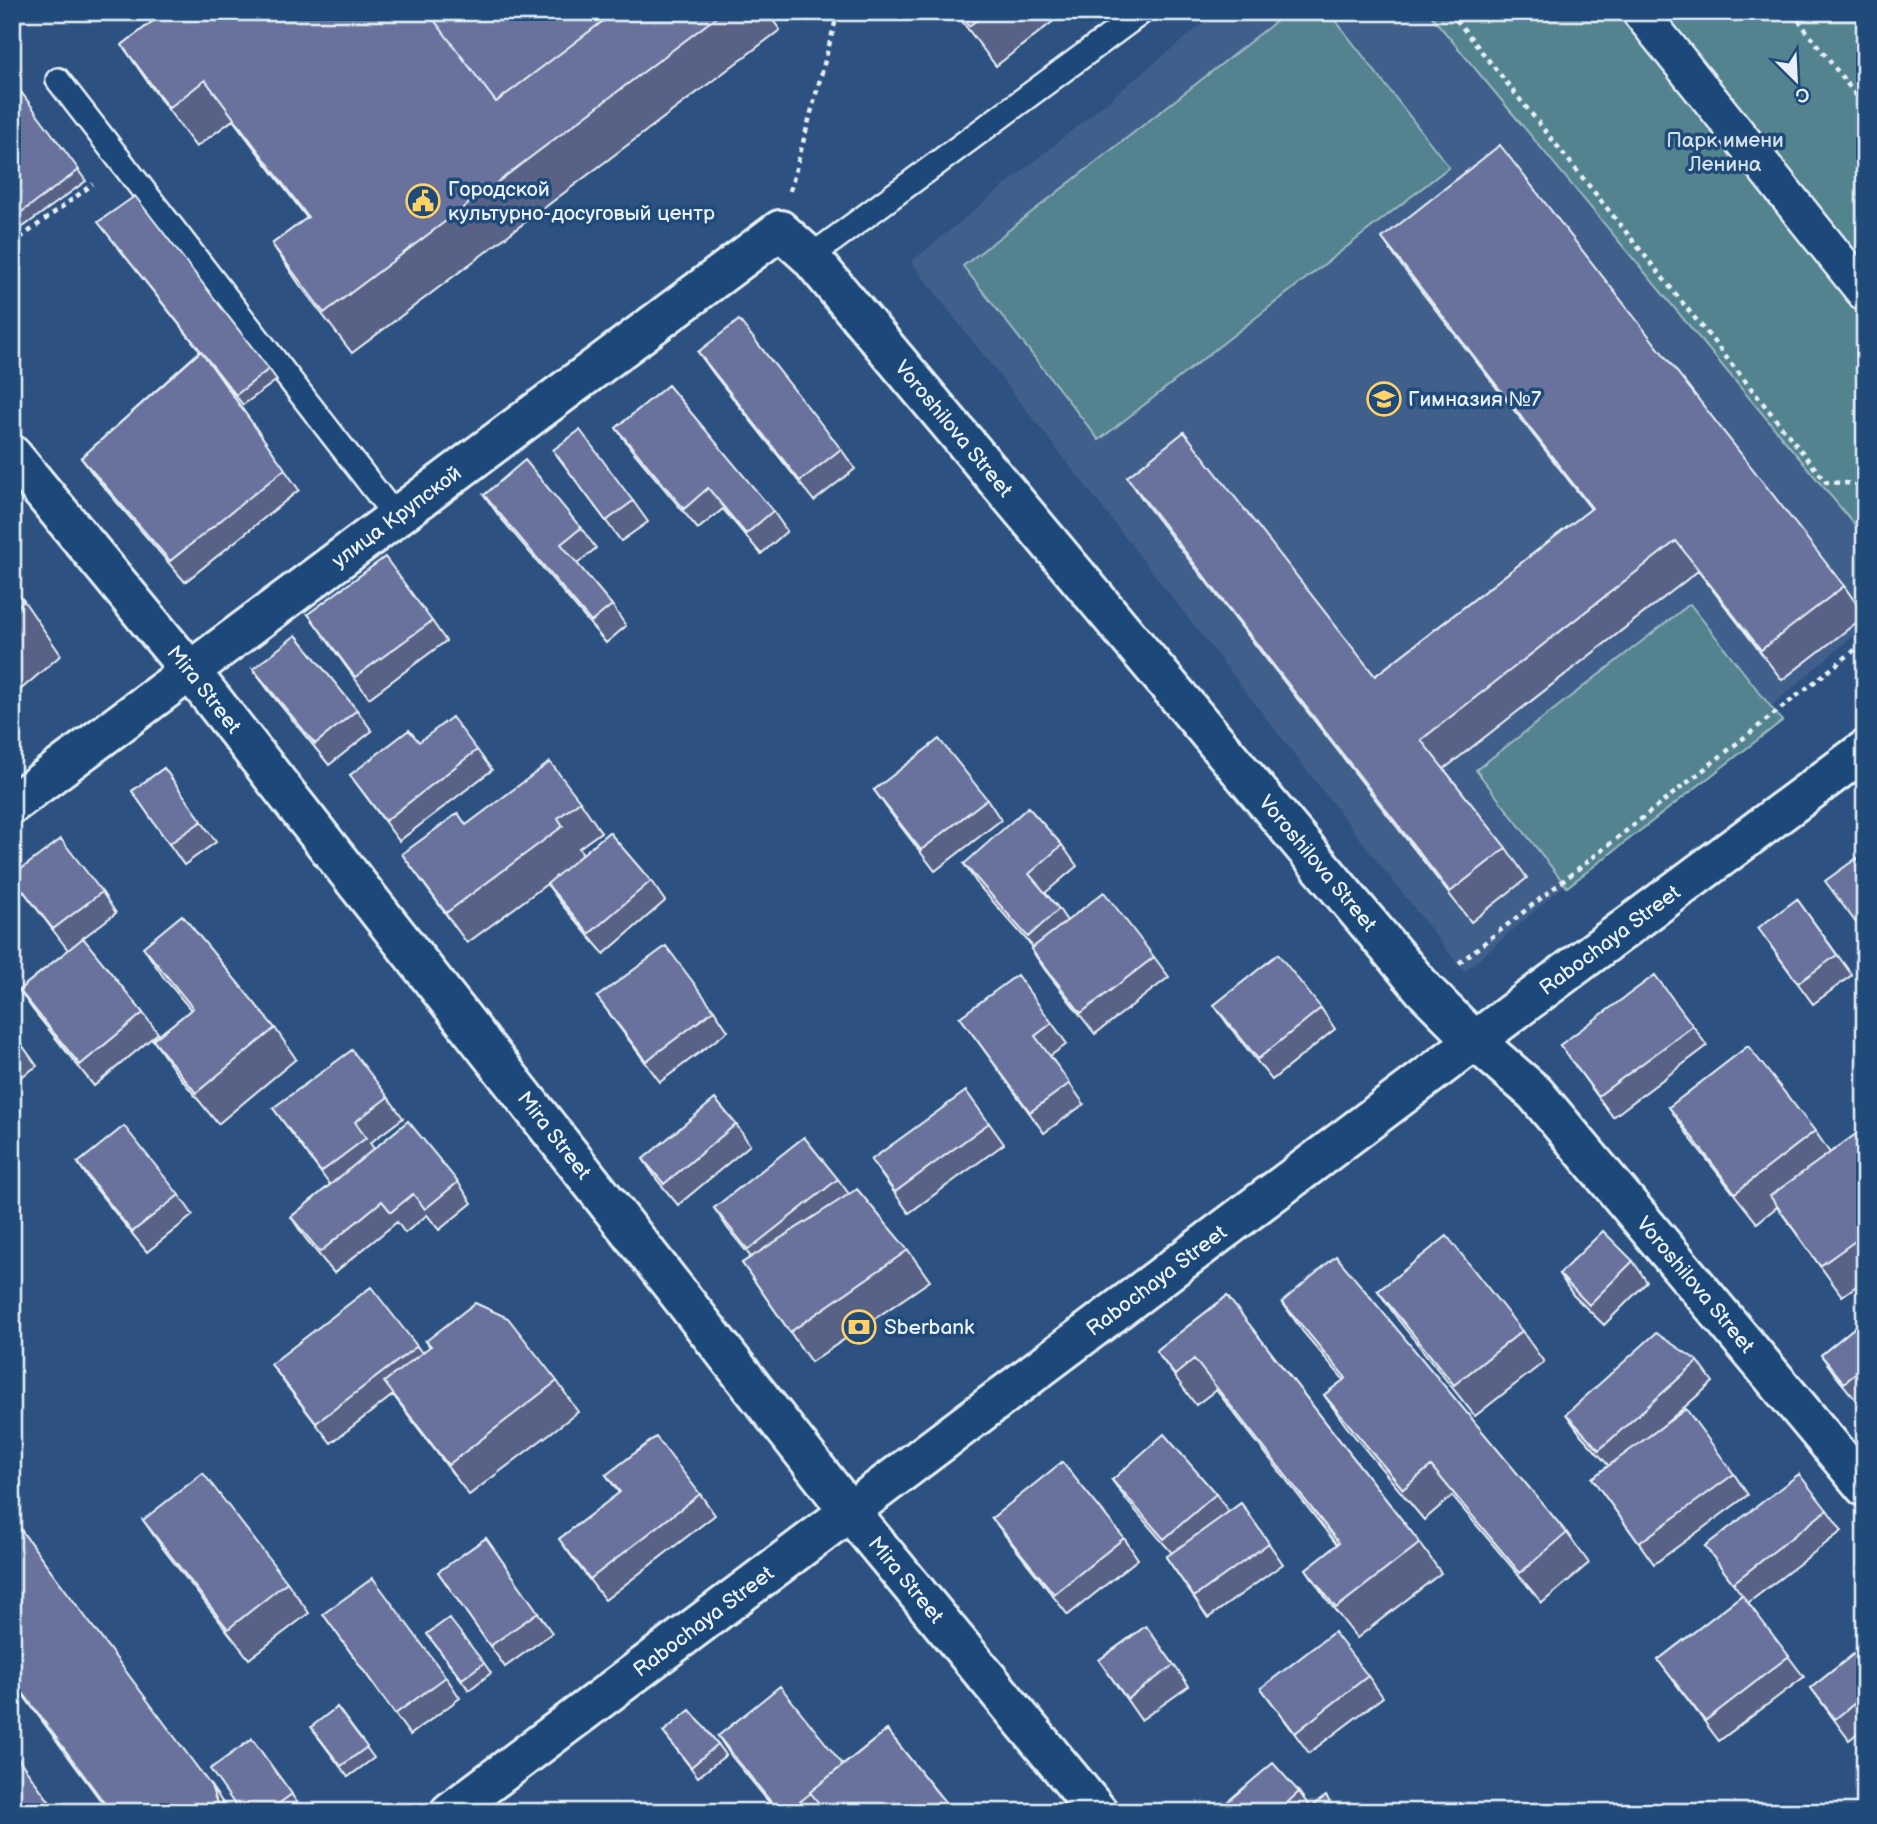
<svg xmlns="http://www.w3.org/2000/svg" width="1877" height="1824" font-family="'Balsamiq Sans',sans-serif">
<style>
.built{fill:#415f8b}
.green{fill:#52838e;stroke:#9dbac3;stroke-width:2}
.lines{fill:none;stroke-linecap:round;stroke-linejoin:round}
.service-casing{stroke:#e8f1f8;stroke-width:28}
.pedestrian-casing{stroke:#e8f1f8;stroke-width:40}
.minor-casing{stroke:#e8f1f8;stroke-width:44}
.path{stroke:#e8f1f8;stroke-width:4.5;stroke-dasharray:5 5;stroke-linecap:butt}
.service{stroke:#1f4a7a;stroke-width:23}
.pedestrian{stroke:#1f4a7a;stroke-width:35}
.minor{stroke:#1f4a7a;stroke-width:38}
.wall{fill:#596286;stroke:#e8f1f8;stroke-width:2}
.shaded-wall{fill:#48506d;stroke:#e8f1f8;stroke-width:2}
.building{fill:#67729c;stroke:#e8f1f8;stroke-width:2}
.labels{text-anchor:middle;dominant-baseline:central;stroke-width:7;stroke-linejoin:round;paint-order:stroke}
.park-label{font-size:21px;fill:#d2e0e8;stroke:#1f4a7a}
.poi-label{font-size:21px;fill:#e8f1f8;stroke:#1f4a7a;text-anchor:start}
.street-label{font-size:21px;fill:#e8f1f8;stroke:#1f4a7a}
</style>
<rect width="100%" height="100%" fill="#2d5281"/>
<filter id="ink" filterUnits="userSpaceOnUse"><feTurbulence type="fractalNoise" baseFrequency=".0143" numOctaves="2"/><feDisplacementMap in="SourceGraphic" scale="14" xChannelSelector="R" yChannelSelector="G"/><feConvolveMatrix kernelMatrix="1 2 1 2 8 2 1 2 1" color-interpolation-filters="sRGB"/></filter>
<g filter="url(#ink)">
<path class="built" d="M1217 12H1428L1865 537V625L1464 972 911 262Z"/>
<path class="green" d="M1288 12H1329L1449 167 1099 440 963 266Z
M1428 12H1865V537Z
M1690 604 1782 721 1567 887 1476 770Z"/>
<g class="lines">
<defs>
<path id="service" d="M58 80 396 517
M810 257 1142 12"/>
<path id="pedestrian" d="M1640 12 1865 293"/>
<g id="minor">
<path id="s1" d="M12 455 190 671 850 1512 1098 1812"/>
<path id="s2" d="M12 804 780 230 810 257 1424 990 1475 1041 1535 1093 1865 1487"/>
<path id="s3" d="M450 1812 1525 1003 1865 750"/>
</g>
</defs>
<use href="#service" class="service-casing"/>
<use href="#pedestrian" class="pedestrian-casing"/>
<use href="#minor" class="minor-casing"/>
<path class="path" d="M1450 12 1826 482 1865 484
M1792 12 1865 107
M790 191 838 12
M12 244 93 184
M1459 963 1865 642"/>
<use href="#service" class="service"/>
<use href="#pedestrian" class="pedestrian"/>
<use href="#minor" class="minor"/>
</g>
<path class="wall" d="M165 12H767L780 30 352 353 299 284 272 244 307 218 233 120 196 147 149 84 122 45Z
M955 12H1065L996 66Z
M12 80 86 181 12 235Z
M98 222 269 369 277 380 243 405 214 369 299 490 185 582 96 478 81 458 200 351Z
M1382 238 1844 586 1865 616 1782 680 1698 571 1444 769 1506 848 1527 878 1471 922 1148 507 1127 477 1375 676 1591 509 1403 268Z
M698 352 841 449 855 469 814 501 713 373Z
M616 428 773 511 787 531 761 554 723 509 698 529 631 449Z
M553 450 633 501 648 522 621 541Z
M484 495 581 528 596 548 577 564 612 605 626 626 606 643 499 516Z
M12 588 24 601 61 655 12 697Z
M308 614 432 621 446 641 369 698Z
M253 669 357 710 372 731 329 765 268 690Z
M419 742 477 750 492 770 399 841 350 775Z
M164 768 216 842 184 865 132 791Z
M874 790 987 799 1001 820 935 871 889 811Z
M580 801 601 832 579 848 583 854 651 881 665 901 604 954 562 905 547 884 467 943 402 854 466 825Z
M1062 845 1077 866 1045 893 1059 909 1067 921 1154 957 1169 977 1095 1034 1045 970 1031 949 1033 947 978 885 964 864Z
M12 876 102 892 116 913 83 938 143 1013 158 1033 94 1086 33 1010 19 990 68 950Z
M1797 899 1852 975 1813 1004 1772 948Z
M143 947 275 1028 296 1059 218 1124 174 1070 153 1040 191 1010 164 978Z
M597 997 714 1010 728 1031 660 1082Z
M1214 1005 1321 1008 1335 1029 1272 1080 1229 1026Z
M960 1017 1052 1023 1067 1044 1050 1056 1084 1104 1044 1133Z
M1693 1026 1707 1046 1613 1117 1560 1045Z
M12 1031 37 1066 12 1083Z
M388 1097 403 1118 370 1143 374 1149 458 1182 472 1203 439 1230 427 1215 405 1233 397 1222 334 1273 305 1238 291 1217 330 1185 273 1108Z
M1669 1107 1815 1131 1830 1153 1865 1132V1280L1842 1296 1777 1207 1757 1223 1690 1138Z
M989 1123 1004 1144 909 1213 871 1160Z
M736 1124 750 1145 678 1205 657 1180 643 1159Z
M78 1163 179 1195 193 1215 147 1252 92 1184Z
M838 1179 849 1194 908 1250 930 1281 811 1362 742 1263 751 1257 728 1229 714 1208Z
M1633 1261 1647 1282 1604 1325 1573 1295 1559 1274Z
M1378 1291 1522 1331 1544 1362 1475 1416 1399 1321Z
M1227 1296 1420 1543 1441 1573 1357 1638 1327 1600 1306 1569 1337 1545 1216 1390 1196 1405 1156 1351Z
M1282 1302 1567 1533 1589 1563 1542 1603 1452 1496 1424 1520 1346 1426 1324 1395 1344 1380 1303 1332Z
M1865 1319V1399L1859 1404 1836 1376 1821 1355Z
M426 1341 557 1381 578 1412 469 1495 393 1395 331 1443 286 1385 271 1364 417 1346 422 1353 430 1347Z
M1698 1361 1713 1382 1663 1426 1734 1474 1748 1495 1654 1564 1592 1478 1609 1466 1581 1435 1566 1414Z
M606 1475 700 1494 715 1515 605 1600 574 1560 559 1539 619 1493Z
M1112 1480 1216 1494 1229 1512 1241 1503 1283 1564 1208 1618 1166 1557 1172 1553 1127 1501Z
M1827 1510 1842 1531 1748 1603 1804 1677 1719 1741 1658 1660 1742 1595 1705 1546Z
M12 1518 229 1812H109L12 1680Z
M992 1518 1124 1538 1138 1559 1068 1615 1007 1538Z
M143 1520 287 1582 309 1613 249 1659 164 1550Z
M486 1538 552 1633 505 1667 438 1572Z
M323 1614 446 1677 460 1698 410 1735Z
M1146 1626 1189 1686 1141 1720 1099 1660Z
M427 1634 484 1663 491 1673 469 1690Z
M1865 1645V1727L1849 1740 1811 1688Z
M1368 1676 1383 1697 1309 1753 1261 1688Z
M337 1707 374 1758 348 1777 318 1737Z
M887 1730 953 1812H777L732 1757 718 1736 843 1765Z
M663 1732 718 1744 726 1755 698 1777Z
M252 1739 304 1812H240Z
M1299 1792 1310 1807 1336 1812H1232L1226 1803Z"/>
<path class="shaded-wall" d="M12 1427 14 1437 12 1446Z
M211 1786 229 1812H220Z"/>
<path class="building" d="M165 12H428L496 102 615 12H723L324 313 272 244 308 217 205 80 169 108 122 45Z
M428 12H615L496 102Z
M958 12H987L969 26Z
M12 80 79 170 12 219Z
M1500 145 1844 586 1761 650 1676 541 1421 740 1506 848 1450 892 1127 477 1184 432 1375 676 1592 508 1382 238Z
M135 196 269 369 236 395 98 222Z
M739 320 841 449 800 481 698 352Z
M201 351 285 469 170 561 81 458Z
M668 385 773 511 746 534 708 488 684 509 616 428Z
M580 430 633 501 606 521 553 450Z
M525 460 581 528 561 544 612 605 591 622 484 495Z
M385 557 432 621 355 677 308 614Z
M12 588 24 601 12 611Z
M296 635 357 710 315 744 253 669Z
M452 717 477 750 385 821 350 775 409 730 419 742Z
M939 739 987 799 921 850 874 790Z
M550 762 580 801 558 818 563 826 446 913 402 854 458 813 466 825Z
M164 768 202 821 169 844 132 791Z
M1028 807 1062 845 1029 874 1059 909 1028 937 964 864Z
M609 832 651 881 589 934 547 884Z
M61 839 102 892 53 929 12 876Z
M1857 858 1865 869V935L1825 881Z
M1104 892 1154 957 1081 1013 1031 949Z
M1797 899 1837 955 1798 983 1758 928Z
M182 915 275 1028 196 1093 153 1040 193 1008 143 947Z
M83 938 143 1013 80 1065 19 990Z
M666 946 714 1010 646 1061 597 997Z
M1278 954 1321 1008 1258 1059 1214 1005Z
M1017 975 1052 1023 1035 1036 1070 1083 1030 1112 960 1017Z
M1655 975 1693 1026 1598 1096 1560 1045Z
M12 1031 22 1045 12 1052Z
M1748 1046 1815 1131 1735 1193 1669 1107Z
M352 1050 388 1097 355 1122 366 1138 321 1172 273 1108Z
M966 1091 989 1123 895 1192 871 1160Z
M715 1099 736 1124 664 1184 643 1159Z
M408 1121 458 1182 425 1209 413 1194 391 1212 382 1201 320 1252 291 1217Z
M124 1126 179 1195 132 1232 78 1163Z
M1863 1129 1865 1132V1234L1820 1266 1770 1196Z
M804 1137 838 1179 748 1250 714 1208Z
M857 1189 908 1250 790 1332 742 1263Z
M1603 1231 1633 1261 1589 1305 1559 1274Z
M1447 1236 1522 1331 1454 1385 1378 1291Z
M1336 1256 1567 1533 1520 1573 1431 1466 1403 1489 1324 1395 1346 1378 1282 1302Z
M371 1287 417 1346 316 1423 271 1364Z
M1227 1296 1420 1543 1336 1608 1306 1569 1339 1543 1194 1359 1175 1375 1156 1351Z
M475 1303 508 1318 557 1381 448 1465 384 1382 431 1346 426 1341Z
M1865 1319V1366L1844 1383 1821 1355Z
M1656 1333 1698 1361 1599 1450 1566 1414Z
M1686 1409 1734 1474 1639 1543 1592 1478Z
M1164 1434 1216 1494 1164 1539 1112 1480Z
M656 1437 700 1494 590 1579 559 1539 620 1492 606 1475Z
M1062 1462 1124 1538 1054 1594 992 1518Z
M203 1473 287 1582 228 1629 143 1520Z
M1799 1474 1827 1510 1733 1583 1705 1546Z
M1241 1503 1269 1543 1194 1597 1166 1557Z
M12 1518 211 1786 220 1812H111L12 1678Z
M486 1538 538 1612 490 1646 438 1572Z
M373 1578 446 1677 395 1714 323 1614Z
M1742 1595 1789 1656 1705 1721 1658 1660Z
M449 1618 484 1663 462 1679 427 1634Z
M1146 1626 1174 1665 1127 1699 1099 1660Z
M1334 1632 1368 1676 1295 1733 1261 1688Z
M1865 1645V1695L1835 1719 1811 1688Z
M780 1686 843 1765 810 1792 811 1793 787 1812H779L718 1736Z
M337 1707 367 1747 341 1766 311 1727Z
M690 1710 718 1744 691 1767 663 1732Z
M887 1730 951 1810 949 1812H826L810 1792Z
M252 1739 292 1794 267 1812H240L210 1769Z
M12 1750 57 1812H12Z
M1273 1763 1299 1792 1277 1812H1233L1226 1803Z
M1326 1796 1336 1812H1304Z
M675 1806 680 1812H668Z"/>
</g>
<defs>
<symbol id="civic-ring" viewBox="-11 -11 22 22"><circle r="9.5" fill="#1f4a7a" stroke="#ffd166" stroke-width="1.5"/><path d="M-.6-6.5H3V-4.5H.6V-3L4-1V1h2V6H-6V1h2V-1L-.6-3ZM-1.2 2.5V6h2.4V2.5Z" fill="#ffd166"/></symbol>
<symbol id="school-ring" viewBox="-11 -11 22 22"><circle r="9.5" fill="#1f4a7a" stroke="#ffd166" stroke-width="1.5"/><path d="M0-5L7-2L0 1L-7-2ZM-4 1L0 2.5L4 1V4Q0 6-4 4Z" fill="#ffd166"/></symbol>
<symbol id="bank-ring" viewBox="-11 -11 22 22"><circle r="9.5" fill="#1f4a7a" stroke="#ffd166" stroke-width="1.5"/><path d="M-6-4H6V4H-6ZM0-2.3a2.3 2.3 0 1 0 0 4.6a2.3 2.3 0 1 0 0-4.6Z" fill="#ffd166"/></symbol>
</defs>
<g fill-rule="evenodd">
<use href="#civic-ring" x="404" y="182" width="38" height="38"/>
<use href="#school-ring" x="1365" y="380" width="38" height="38"/>
<use href="#bank-ring" x="840" y="1308" width="38" height="38"/>
</g>
<g class="labels">
<g class="park-label">
<text x="1725" y="140">Парк имени<tspan x="1725" dy="24">Ленина</tspan></text>
</g>
<g class="poi-label">
<text x="448" y="189">Городской<tspan x="448" dy="24">культурно-досуговый центр</tspan></text>
<text x="1408" y="399">Гимназия №7</text>
<text x="884" y="1327">Sberbank</text>
</g>
<g class="street-label">
<text stroke="none"><textPath href="#s2" startOffset="1223">Voroshilova Street</textPath></text>
<text stroke="none"><textPath href="#s2" startOffset="480">улица Крупской</textPath></text>
<text stroke="none"><textPath href="#s1" startOffset="303">Mira Street</textPath></text>
<text stroke="none"><textPath href="#s2" startOffset="1790">Voroshilova Street</textPath></text>
<text stroke="none"><textPath href="#s3" startOffset="1451">Rabochaya Street</textPath></text>
<text stroke="none"><textPath href="#s1" startOffset="870">Mira Street</textPath></text>
<text stroke="none"><textPath href="#s3" startOffset="884">Rabochaya Street</textPath></text>
<text stroke="none"><textPath href="#s2" startOffset="2357">Voroshilova Street</textPath></text>
<text stroke="none"><textPath href="#s1" startOffset="1437">Mira Street</textPath></text>
<text stroke="none"><textPath href="#s3" startOffset="317">Rabochaya Street</textPath></text>
</g>
</g>
<rect width="1877" height="1824" fill="none" stroke="#1f4a7a" stroke-width="42"/>
<rect x="21" y="21" width="1835" height="1782" fill="none" stroke="#e8f1f8" stroke-width="2.5" filter="url(#ink)"/>
<g transform="translate(1796 80) rotate(156)" stroke="#1f4a7a" stroke-width="5" paint-order="stroke">
<path d="M0-5L12 26L0 18L-12 26Z" fill="#e8f1f8"/>
<text y="-10" font-size="19" font-weight="bold" text-anchor="middle" fill="#e8f1f8">С</text>
</g>
</svg>
